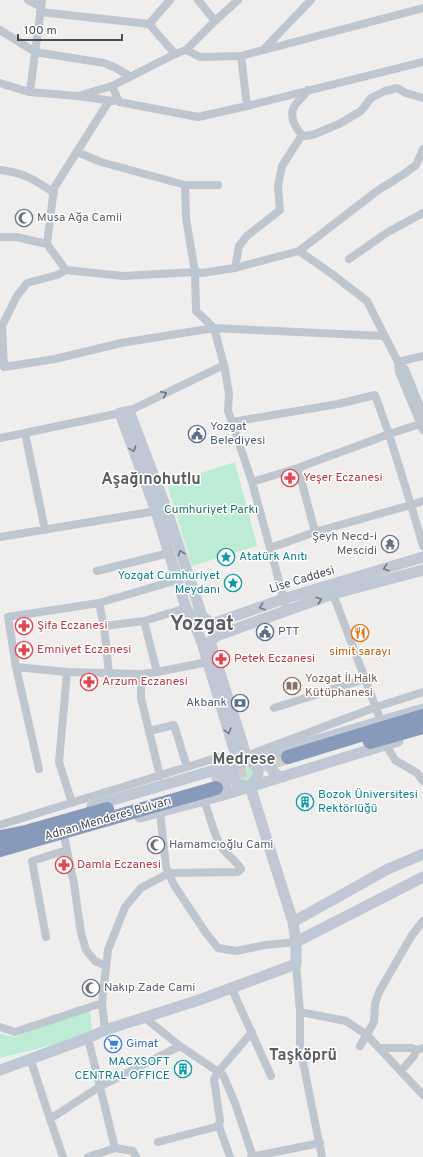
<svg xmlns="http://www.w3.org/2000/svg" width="423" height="1157" font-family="Overpass,sans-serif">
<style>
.green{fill:#bdecd4}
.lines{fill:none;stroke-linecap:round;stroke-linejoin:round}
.highway-tunnel{stroke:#cecdcf;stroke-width:14;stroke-dasharray:14 7;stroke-linecap:butt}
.street{stroke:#bec6cf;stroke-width:8}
.secondary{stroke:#c0c8d5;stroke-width:11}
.highway{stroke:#879aba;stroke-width:14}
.oneway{stroke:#6a727c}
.oneway2{stroke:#717984}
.labels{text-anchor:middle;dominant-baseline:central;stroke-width:3;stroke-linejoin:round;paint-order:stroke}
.worship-label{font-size:12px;fill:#5b616d;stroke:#fff;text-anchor:start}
.service-label{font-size:12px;fill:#4e5e75;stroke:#fff;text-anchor:start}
.health-label{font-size:12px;fill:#be3a42;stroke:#fff;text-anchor:start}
.park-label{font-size:12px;fill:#1b7753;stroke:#fff}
.culture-label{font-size:12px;fill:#0d838f;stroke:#fff;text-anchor:start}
.street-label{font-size:12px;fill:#464e59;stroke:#fff}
.food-label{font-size:12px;fill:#c56008;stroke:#fff}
.education-label{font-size:12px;fill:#785e54;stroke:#fff;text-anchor:start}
.shop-label{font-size:12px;fill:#366cbe;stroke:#fff;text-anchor:start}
.district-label{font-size:16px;font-weight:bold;fill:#5a5d62;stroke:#fff}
.town-label{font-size:20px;font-weight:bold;fill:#5a5d62;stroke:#fff}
</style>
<rect width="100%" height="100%" fill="#f0eded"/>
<path class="green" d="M235 462 257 546 192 566 167 484Z
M238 773a7 7 0 1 1 14 0a7 7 0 1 1-14 0Z
M90 1009 92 1032 60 1043 0 1058V1034L15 1037Z"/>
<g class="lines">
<path class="highway-tunnel" d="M212 780 288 757"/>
<path class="street" d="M28 0 41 7
M40 12 149 24 170 0
M215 21 238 0
M149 24 175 54
M0 30 35 52 104 63 116 68 129 76
M186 50 215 21 198 0
M264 50 423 8
M241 56 247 106
M0 83 29 92 78 96 113 101
M112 86 119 102 198 117 247 106 423 62
M30 92 42 0
M78 96 112 86 175 54 186 50 200 57 241 56 263 50 311 0
M302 135 306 136 315 134 339 124 361 111 371 98 385 91 397 88 406 93 423 98
M77 152 101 162 185 185 186 218 195 272 202 273 235 268 299 251 377 191 404 174 416 165 423 149
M0 170C24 173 34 179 54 193
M185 185H218
M0 237H16L47 244
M299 251 332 274 367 301 398 362 423 356
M349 259 388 232 423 213
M235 268 239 246 247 236 280 210 278 186 282 166 302 135C295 127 288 116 295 105 299 100 304 96 308 90
M66 270 123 276 195 272 196 311 214 328 121 343 55 359 4 367 2 326 17 296 27 283 57 275Z
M66 270 47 244 54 188 109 101
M384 336 214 328 224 365 229 393 228 411 232 422 338 404 375 395 389 434 423 423
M398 362 399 372 423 430
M398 362 405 369 423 414
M129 411 224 365
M232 422 252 482 298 468 315 532
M25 433 120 413
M0 438 25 433 45 530
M298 468C328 456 359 446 389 434L411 505 423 501
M252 482 270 548 315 532 411 505 423 546
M0 537 156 511
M270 548 285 603
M97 571 169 553
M333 594 381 721
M99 603 104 626 109 674
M144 621 186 608
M104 626 144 621 157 672
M16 667 39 769
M67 672 141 674 157 672 208 662
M141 674V698L149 731
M274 708 365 679
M386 745 395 760 417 773 423 781
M249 755 376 707 423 692
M160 776 149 731 174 725 187 767
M72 803 59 762 67 672 16 667 8 617 99 603 177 580
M160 812 166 867 174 885 206 933 218 948 236 951 265 945 296 942
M0 825 219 757 237 759
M64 836 74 884 81 933 86 950 95 961 106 966
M46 937 32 861 67 850
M296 964 300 1012
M231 987 271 1076
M145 1018 180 1046 223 1075 235 1103 253 1157
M0 1027 15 1032 102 1003
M105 1030 102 1003 108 950 125 907 141 888 169 873 238 872 241 869C237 861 226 855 220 845 214 834 209 814 204 800
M88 1038 115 1148
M360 1046 374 1022 375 1004 379 992 412 935 423 921
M379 1048H412L416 1050 423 1048
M30 1058 50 1119 99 1087 180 1046
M401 1071 414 1056 416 1050
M50 1119 63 1157
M158 1142 219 1126
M88 1157 115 1148 133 1151 136 1157
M230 1157 219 1126 220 1120 214 1079 218 1072 252 1032
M251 1157 320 1143
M322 1157 300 1047V1012L346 1021 367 1035 423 1095"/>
<path class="secondary" d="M193 620 202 616 212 624 216 636 210 642 242 742 246 756 257 768 258 772 257 778 250 786C240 786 229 781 233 769 234 765 236 763 237 759L202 643 193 620 186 608 156 511 120 413 129 411 166 508 202 616
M212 624 283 599 423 557
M216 636 333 594 423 570
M273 753 269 759C270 768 273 775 283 777
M213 771 222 773C227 783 227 788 220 796
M92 806 423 709
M140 817 220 796 398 741
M293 922 388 869 423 854
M296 942 423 877
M0 1070 88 1038 105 1030 199 1000 296 964V942L293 922 250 786"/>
<path class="highway" d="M370 742 423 727
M288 757 423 716
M0 837 22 833 107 809
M0 850 216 788"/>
</g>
<defs><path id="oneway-chevron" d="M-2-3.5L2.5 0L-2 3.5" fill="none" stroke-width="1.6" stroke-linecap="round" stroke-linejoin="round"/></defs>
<use class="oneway" href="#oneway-chevron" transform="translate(164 394) rotate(-26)"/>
<g class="oneway2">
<use href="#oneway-chevron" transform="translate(133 449) rotate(70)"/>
<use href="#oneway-chevron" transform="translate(181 553) rotate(-109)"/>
<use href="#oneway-chevron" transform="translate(386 568) rotate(163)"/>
<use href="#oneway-chevron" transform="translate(319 600) rotate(-19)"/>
<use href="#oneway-chevron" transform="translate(262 607) rotate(161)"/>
<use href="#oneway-chevron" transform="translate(228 731) rotate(74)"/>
</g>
<defs>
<symbol id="mosque-ring" viewBox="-11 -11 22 22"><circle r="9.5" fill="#fff" stroke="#6b7280" stroke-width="1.5"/><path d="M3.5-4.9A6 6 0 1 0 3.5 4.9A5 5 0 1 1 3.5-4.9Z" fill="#6b7280"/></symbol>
<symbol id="civic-ring" viewBox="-11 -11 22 22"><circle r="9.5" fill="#fff" stroke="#5c6f8a" stroke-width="1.5"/><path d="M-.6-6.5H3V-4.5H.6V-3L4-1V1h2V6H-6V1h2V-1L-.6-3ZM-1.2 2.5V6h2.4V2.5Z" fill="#5c6f8a"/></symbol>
<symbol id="pharmacy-ring" viewBox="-11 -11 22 22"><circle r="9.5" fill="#fff" stroke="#e0444e" stroke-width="1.5"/><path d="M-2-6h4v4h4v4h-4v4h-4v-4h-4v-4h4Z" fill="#e0444e"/></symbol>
<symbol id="temple-ring" viewBox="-11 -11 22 22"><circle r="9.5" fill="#fff" stroke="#6b7280" stroke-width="1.5"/><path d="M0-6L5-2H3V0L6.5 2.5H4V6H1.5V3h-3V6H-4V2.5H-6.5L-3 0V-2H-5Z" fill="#6b7280"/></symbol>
<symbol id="sight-ring" viewBox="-11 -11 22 22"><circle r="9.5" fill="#fff" stroke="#0f9aa8" stroke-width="1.5"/><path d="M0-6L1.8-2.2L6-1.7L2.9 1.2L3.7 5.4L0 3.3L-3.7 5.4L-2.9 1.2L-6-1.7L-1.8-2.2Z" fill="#0f9aa8"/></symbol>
<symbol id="restaurant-ring" viewBox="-11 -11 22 22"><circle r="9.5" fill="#fff" stroke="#e8710a" stroke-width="1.5"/><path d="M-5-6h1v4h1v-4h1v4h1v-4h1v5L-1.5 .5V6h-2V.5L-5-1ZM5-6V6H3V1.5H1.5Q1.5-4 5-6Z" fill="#e8710a"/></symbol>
<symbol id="library-ring" viewBox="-11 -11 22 22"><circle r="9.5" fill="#fff" stroke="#8d6e63" stroke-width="1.5"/><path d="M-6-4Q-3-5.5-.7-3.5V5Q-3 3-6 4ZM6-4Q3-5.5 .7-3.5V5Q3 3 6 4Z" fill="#8d6e63"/></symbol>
<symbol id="bank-ring" viewBox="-11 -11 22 22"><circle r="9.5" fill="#fff" stroke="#5c6f8a" stroke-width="1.5"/><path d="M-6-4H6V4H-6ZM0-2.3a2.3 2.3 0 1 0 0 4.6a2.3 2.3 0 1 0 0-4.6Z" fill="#5c6f8a"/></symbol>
<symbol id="building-ring" viewBox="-11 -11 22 22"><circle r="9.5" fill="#fff" stroke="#0f9aa8" stroke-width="1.5"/><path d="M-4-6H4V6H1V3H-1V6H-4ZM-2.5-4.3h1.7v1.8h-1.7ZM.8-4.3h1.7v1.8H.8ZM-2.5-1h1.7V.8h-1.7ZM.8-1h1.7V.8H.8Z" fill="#0f9aa8"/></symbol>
<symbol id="supermarket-ring" viewBox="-11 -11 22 22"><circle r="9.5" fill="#fff" stroke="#3f7fe0" stroke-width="1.5"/><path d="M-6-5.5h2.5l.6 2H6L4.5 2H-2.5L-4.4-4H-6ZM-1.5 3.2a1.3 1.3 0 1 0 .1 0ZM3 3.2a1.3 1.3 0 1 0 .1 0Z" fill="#3f7fe0"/></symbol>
</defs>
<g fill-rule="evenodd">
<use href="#mosque-ring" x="14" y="208" width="20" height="20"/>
<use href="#civic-ring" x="187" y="424" width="20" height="20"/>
<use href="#pharmacy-ring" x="280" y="468" width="20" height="20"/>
<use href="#temple-ring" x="380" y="534" width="20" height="20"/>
<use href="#sight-ring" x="216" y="547" width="20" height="20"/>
<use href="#sight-ring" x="223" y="573" width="20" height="20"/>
<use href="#pharmacy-ring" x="14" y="616" width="20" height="20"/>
<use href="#civic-ring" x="255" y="622" width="20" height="20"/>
<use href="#restaurant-ring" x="350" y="623" width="20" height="20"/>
<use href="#pharmacy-ring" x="14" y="640" width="20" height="20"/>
<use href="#pharmacy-ring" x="211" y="649" width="20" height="20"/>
<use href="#pharmacy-ring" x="79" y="672" width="20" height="20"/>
<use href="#library-ring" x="282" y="676" width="20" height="20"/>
<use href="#bank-ring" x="230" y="693" width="20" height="20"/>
<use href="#building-ring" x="295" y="792" width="20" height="20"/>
<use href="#mosque-ring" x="146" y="835" width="20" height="20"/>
<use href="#pharmacy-ring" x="54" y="855" width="20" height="20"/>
<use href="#mosque-ring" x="81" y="978" width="20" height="20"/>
<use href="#supermarket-ring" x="103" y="1034" width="20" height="20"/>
<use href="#building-ring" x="173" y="1059" width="20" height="20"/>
</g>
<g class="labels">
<g class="worship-label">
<text x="37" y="218">Musa Ağa Camii</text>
<text x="377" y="537" text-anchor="end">Şeyh Necd-i<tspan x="377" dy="14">Mescidi</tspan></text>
<text x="169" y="845">Hamamcıoğlu Cami</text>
<text x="104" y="988">Nakıp Zade Cami</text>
</g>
<g class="service-label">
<text x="210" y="427">Yozgat<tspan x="210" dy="14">Belediyesi</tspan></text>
<text x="278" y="632">PTT</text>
<text x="227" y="703" text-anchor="end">Akbank</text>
</g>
<g class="health-label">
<text x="303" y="478">Yeşer Eczanesi</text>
<text x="37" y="626">Şifa Eczanesi</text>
<text x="37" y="650">Emniyet Eczanesi</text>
<text x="234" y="659">Petek Eczanesi</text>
<text x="102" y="682">Arzum Eczanesi</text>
<text x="77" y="865">Damla Eczanesi</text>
</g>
<g class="park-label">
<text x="211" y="510">Cumhuriyet Parkı</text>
</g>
<g class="culture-label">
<text x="239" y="557">Atatürk Anıtı</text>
<text x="220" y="576" text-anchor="end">Yozgat Cumhuriyet<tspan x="220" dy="14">Meydanı</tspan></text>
<text x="318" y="795">Bozok Üniversitesi<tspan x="318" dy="14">Rektörlüğü</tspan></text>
<text x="170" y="1062" text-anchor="end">MACXSOFT<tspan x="170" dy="14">CENTRAL OFFICE</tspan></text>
</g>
<g class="street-label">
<text transform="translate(302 580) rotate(-17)">Lise Caddesi</text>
<text transform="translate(108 819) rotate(-16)">Adnan Menderes Bulvarı</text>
</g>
<g class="food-label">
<text x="360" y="652">simit sarayı</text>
</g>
<g class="education-label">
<text x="305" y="679">Yozgat İl Halk<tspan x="305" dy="14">Kütüphanesi</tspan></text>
</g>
<g class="shop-label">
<text x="126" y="1044">Gimat</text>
</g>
<g class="district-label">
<text x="151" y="480">Aşağınohutlu</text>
<text x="244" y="760">Medrese</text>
<text x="303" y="1056">Taşköprü</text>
</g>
<g class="town-label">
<text x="202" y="625">Yozgat</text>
</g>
</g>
<path d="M18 34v6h104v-6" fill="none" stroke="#464e59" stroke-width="2"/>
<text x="24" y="34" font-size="12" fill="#464e59" stroke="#ffffff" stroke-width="3" paint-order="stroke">100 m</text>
</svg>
